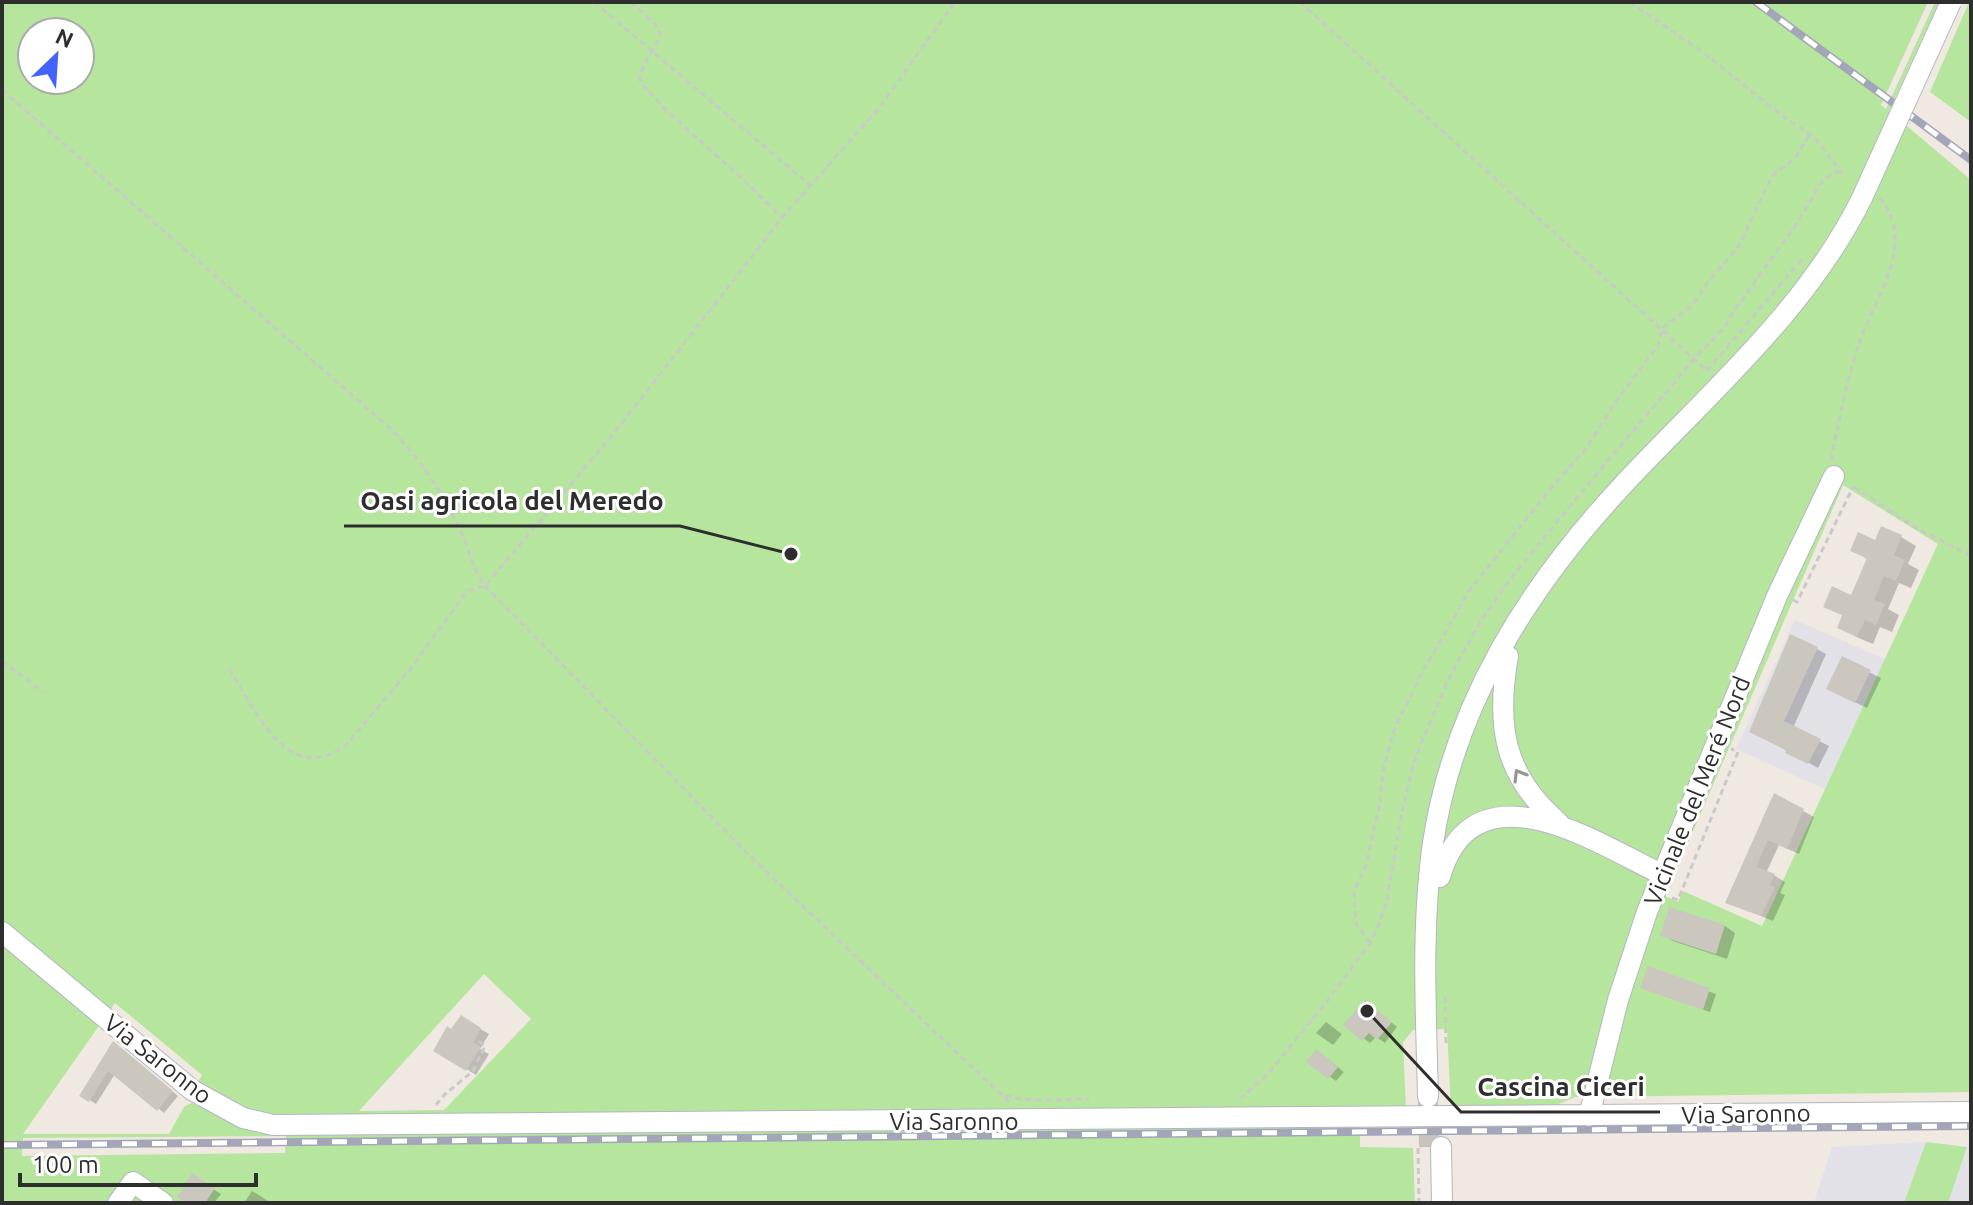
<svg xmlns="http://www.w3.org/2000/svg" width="1973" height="1205" font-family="Ubuntu,sans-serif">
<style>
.industrial{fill:#e3e1e8}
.green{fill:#b6e59e;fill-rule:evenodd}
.shadow{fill:#0003}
.building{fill:#cbc7bf}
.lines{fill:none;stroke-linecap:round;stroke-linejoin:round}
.minor-tunnel{stroke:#c8c4bd;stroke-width:20;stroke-dasharray:20 10;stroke-linecap:butt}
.minor-casing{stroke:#b4b7c1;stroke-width:22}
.path{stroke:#c9c9c9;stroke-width:3;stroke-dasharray:6 4;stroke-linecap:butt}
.minor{stroke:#fff;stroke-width:20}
.rail-casing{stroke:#a3a6b8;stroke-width:8}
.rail{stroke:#fff;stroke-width:5;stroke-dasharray:15;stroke-linecap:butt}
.minor-bridge-casing{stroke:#b4b7c1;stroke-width:22;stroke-linecap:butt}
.minor-bridge{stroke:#fff;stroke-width:20}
.oneway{stroke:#969696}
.labels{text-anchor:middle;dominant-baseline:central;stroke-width:6;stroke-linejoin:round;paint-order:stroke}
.street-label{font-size:24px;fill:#2e2e2e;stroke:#fff}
.leader{fill:none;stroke:#2e2e2e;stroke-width:3}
.callout-dot{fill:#2e2e2e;stroke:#fff;stroke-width:3}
.callout-label{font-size:26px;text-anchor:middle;font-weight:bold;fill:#2e2e2e;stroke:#fff;stroke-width:6;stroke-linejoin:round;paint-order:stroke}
</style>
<rect width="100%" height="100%" fill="#efe9e1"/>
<path class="industrial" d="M1938 544 1968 560 1860 805 1736 749 1795 620 1885 659Z
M1926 1142 1904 1203H1814L1832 1147Z
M1967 1147H1971V1203H1948Z"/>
<path class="green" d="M2 2H1928L1881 105 1886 109 1935 2H1939L1889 111 1971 180V1092L1575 1097 1554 1106 1451 1109 1447 1029 1413 1030 1403 1042 1406 1111 1360 1126V1147L1413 1148 1415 1203H2ZM32 32H80V80H32ZM1843 485 1938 544 1762 926 1683 891 1678 902 1665 896ZM484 974 531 1019 444 1110 359 1111ZM115 1003 202 1075 197 1084 257 1115 191 1103 184 1107 169 1134H23ZM286 1136 285 1153 22 1156 23 1138Z
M1969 2H1971V122L1930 92Z
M1926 1142 1967 1147 1948 1203H1904Z"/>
<path class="shadow" d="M1901 537 1916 546 1908 564 1919 570 1911 588 1899 583 1888 609 1899 615 1892 632 1880 627 1873 644 1854 636 1844 616 1825 606 1852 597 1869 560 1852 550Z
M1817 649 1826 654 1793 728 1829 746 1818 768 1760 736Z
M1843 659 1881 678 1867 708 1840 695Z
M1775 795 1814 817 1799 854 1779 845 1767 871 1785 882 1780 893 1785 895 1773 921 1728 902Z
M1725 926 1735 933 1727 959 1673 941 1662 935Z
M1649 969 1716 994 1710 1012 1650 991Z
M1372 1006 1397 1027 1385 1043 1376 1037 1370 1043 1346 1025Z
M462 1018 489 1034 480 1049 489 1054 476 1075 436 1050Z
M1326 1022 1342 1034 1333 1045 1316 1033Z
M120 1047 178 1096 164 1113 115 1074 96 1104 82 1095Z
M1323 1055 1344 1072 1336 1081 1309 1061Z
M193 1176 221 1194 214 1203H190Z
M252 1191 259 1195 271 1203H244Z"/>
<path class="building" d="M1881 526 1902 535 1894 555 1905 560 1896 581 1884 576 1874 600 1885 604 1876 625 1865 620 1857 637 1837 628 1842 615 1823 607 1832 586 1851 595 1867 558 1850 551 1858 532 1875 540Z
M1790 634 1818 647 1784 721 1821 739 1808 764 1785 753 1786 750 1749 732Z
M1842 656 1871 670 1855 703 1826 689Z
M1774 793 1804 809 1787 849 1768 840 1757 864V867L1775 874 1770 885 1775 887 1761 916 1725 903Z
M1669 907 1725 925 1716 954 1660 936Z
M1648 966 1710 988 1703 1010 1640 988Z
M1365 1000 1392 1022 1377 1040 1369 1033 1362 1041 1343 1025Z
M461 1015 481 1028 473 1042 481 1047 466 1071 433 1051 447 1026 451 1029Z
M113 1041 173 1091 157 1111 108 1071 89 1102 79 1096Z
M1316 1049 1338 1067 1328 1079 1306 1062Z
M192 1173 215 1188 205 1203H186L177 1197Z"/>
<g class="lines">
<path class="minor-tunnel" d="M1428 1101 1429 1147"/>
<defs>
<path id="minor" d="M1508 656C1496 724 1503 775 1558 822
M1440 877C1474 761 1595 842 1663 875
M2 932 192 1090 243 1118 273 1125 1971 1112
M1428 1097C1426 1013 1421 927 1433 843 1454 704 1528 587 1623 485 1707 395 1807 310 1862 198
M1589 1116 1618 1000 1647 912 1777 596 1834 476
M1441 1147 1442 1203
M118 1203 133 1182 163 1203"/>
</defs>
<use href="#minor" class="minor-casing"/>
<path class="path" d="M594 2 811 186
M631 2 654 23 660 33C657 51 639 63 640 82L666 110 748 184 781 217
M1300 2 1706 370
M1630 2 1705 54 1784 117 1814 137 1842 173
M2 90 391 429C422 461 443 494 462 534 470 552 473 570 485 586L749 855 1009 1102
M1707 371 1803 258
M1831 460C1839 420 1847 379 1860 341 1876 295 1917 244 1880 198
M1854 487 1913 526 1971 556
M1793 600 1797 602 1853 487
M2 661 43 692
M229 669C256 709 287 789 346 745L412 667 467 591 485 586 614 433 782 218 878 109 955 2
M1672 898 1678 900 1738 752 1731 749
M1370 943 1356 923 1354 892 1366 865 1380 802 1383 771 1394 730 1422 673 1469 591 1547 493 1585 450 1617 400 1658 346 1662 328 1692 306 1708 282 1739 246 1772 176 1794 159 1810 134
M1445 997 1446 1046
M1006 1095C1021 1103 1069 1099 1089 1099
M1240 1099 1268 1074 1328 1000 1370 943 1377 929 1387 901 1401 816 1414 761 1448 680 1480 622 1512 577 1584 489 1695 358 1724 328 1734 311 1798 222 1823 180 1835 172 1842 173
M436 1105 444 1095 473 1071 485 1046 475 1038
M1418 1148 1419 1203"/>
<use href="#minor" class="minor"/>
<defs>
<path id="rail" d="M1756 2 1971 160
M2 1145 1971 1126"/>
</defs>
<use href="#rail" class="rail-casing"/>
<use href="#rail" class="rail"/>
<defs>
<path id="minor-bridge" d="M1862 198 1951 2"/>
</defs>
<use href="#minor-bridge" class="minor-bridge-casing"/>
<use href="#minor-bridge" class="minor-bridge"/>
</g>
<defs><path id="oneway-chevron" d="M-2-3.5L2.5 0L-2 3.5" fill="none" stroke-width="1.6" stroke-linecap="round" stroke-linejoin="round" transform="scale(2)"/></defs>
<use class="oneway" href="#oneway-chevron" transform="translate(1519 775) rotate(-121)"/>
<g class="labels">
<g class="street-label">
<text transform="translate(1697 791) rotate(-68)">Vicinale del Meré Nord</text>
<text transform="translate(158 1059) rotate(38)">Via Saronno</text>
<text transform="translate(1746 1114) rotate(-1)">Via Saronno</text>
<text x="954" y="1121">Via Saronno</text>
</g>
</g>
<path class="leader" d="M791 554L680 526H344M1367 1011L1461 1112H1660"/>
<g class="callout-dot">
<circle cx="791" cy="554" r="8"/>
<circle cx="1367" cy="1011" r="8"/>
</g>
<g class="callout-label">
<text x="512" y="510">Oasi agricola del Meredo</text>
<text x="1561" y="1096">Cascina Ciceri</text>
</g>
<rect width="1973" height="1205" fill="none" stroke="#2e2e2e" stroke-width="8"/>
<g transform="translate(56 56) rotate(25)"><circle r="38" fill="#ffffff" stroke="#ababab" stroke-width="2"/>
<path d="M0-6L14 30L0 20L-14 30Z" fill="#4264fb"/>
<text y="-12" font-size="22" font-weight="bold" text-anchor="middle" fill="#2e2e2e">N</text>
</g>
<path d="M20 1173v12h236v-12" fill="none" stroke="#2e2e2e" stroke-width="4"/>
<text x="32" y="1173" font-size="24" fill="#2e2e2e" stroke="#ffffff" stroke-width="6" paint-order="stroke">100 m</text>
</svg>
